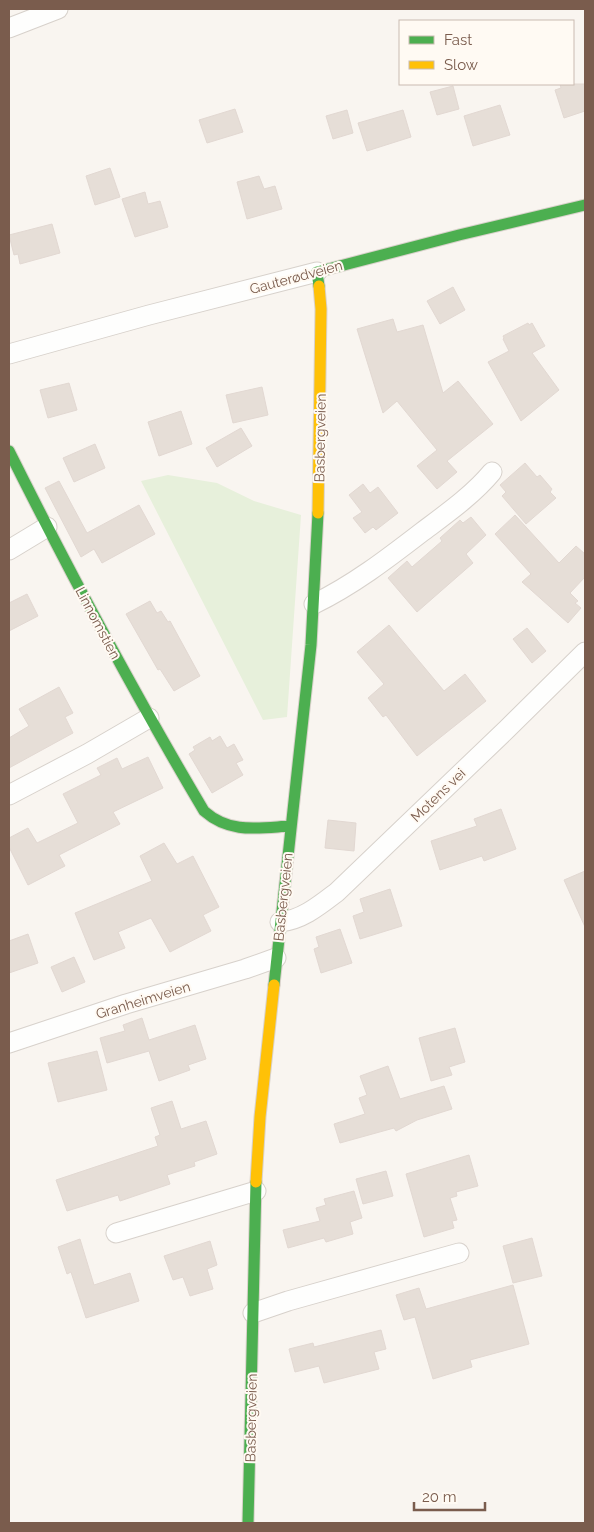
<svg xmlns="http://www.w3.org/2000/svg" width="594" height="1532" font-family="Raleway,sans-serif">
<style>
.green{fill:#e7f0db}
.building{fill:#e6ded7;stroke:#e2d8d2}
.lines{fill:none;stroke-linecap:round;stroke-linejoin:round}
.street-casing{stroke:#d7d1cb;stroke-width:21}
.fast-casing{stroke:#d9d2cb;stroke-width:13}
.slow-casing{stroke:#d9d2cb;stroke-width:13}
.street{stroke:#fefefd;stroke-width:19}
.fast{stroke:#4caf50;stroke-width:11}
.slow{stroke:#ffc107;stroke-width:11}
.labels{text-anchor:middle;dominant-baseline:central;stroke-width:4;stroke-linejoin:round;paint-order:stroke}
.street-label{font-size:14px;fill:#7a5c4d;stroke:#fffaf3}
</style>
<rect width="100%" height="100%" fill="#f9f5f0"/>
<path class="green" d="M168 475 217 483 254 501 301 515 287 717 263 720 141 481Z"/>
<path class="building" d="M560 84H585V111L564 118 555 90 561 88Z
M453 86 459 109 437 115 430 92Z
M500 105 510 135 473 146 464 116Z
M235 109 243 132 207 143 199 120Z
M347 110 353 133 333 139 326 116Z
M403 110 411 137 367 151 358 123Z
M110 168 120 197 95 205 86 176Z
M259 176 264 189 275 186 282 209 247 219 237 182Z
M145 192 148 204 160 201 168 227 135 237 122 199Z
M52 224 60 253 20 264 18 254 14 255 9 235Z
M453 287 465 310 440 324 427 301Z
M393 319 397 332 423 325 443 393 458 381 493 424 447 461 457 472 437 489 417 466 437 450 397 401 383 413 357 329Z
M528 323 529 325 532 323 545 346 532 353 559 390 521 421 488 362 509 351 503 339 504 338 503 336Z
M69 383 77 410 48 418 40 390Z
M262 387 268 415 233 423 226 395Z
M181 411 192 444 159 456 148 422Z
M241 428 252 446 217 467 206 448Z
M95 444 105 468 74 482 63 458Z
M525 463 537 477 540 475 552 489 550 492 556 498 526 524 502 496 506 492 500 485Z
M59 481 87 533 139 505 155 534 102 563 94 549 81 557 45 488Z
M363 484 370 493 378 487 398 513 376 530 373 527 365 533 353 518 362 512 349 495Z
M515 515 559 563 576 546 585 554V577L570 593 578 601 575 603 581 608 568 623 522 582 531 574 495 534Z
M471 517 486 535 466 554 473 563 417 612 388 578 407 561 412 567 442 541 440 538 460 520 463 523Z
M27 594 38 616 9 631V603Z
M150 601 157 613 161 611 168 622 170 621 200 676 174 691 160 669 158 670 126 614Z
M389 625 444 691 465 674 486 701 417 756 386 715 383 717 368 698 384 684 357 652Z
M527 628 546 651 532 663 513 639Z
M59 687 73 713 65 717 73 733 9 768V738L29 726 19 709Z
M220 736 227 748 234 744 243 760 236 763 243 775 212 793 189 754 195 750 193 747 210 737 212 741Z
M148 757 163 788 113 812 120 824 59 855 65 866 28 885 9 847V838L28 828 37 843 78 823 63 794 101 775 97 768 117 758 122 769Z
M501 809 516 849 484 861 482 856 440 870 431 841 477 826 474 819Z
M328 820 356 823 354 851 325 848Z
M164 843 177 864 193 856 219 907 203 915 211 931 170 952 151 918 118 932 125 948 94 960 75 913 152 881 140 856Z
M585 871V927L564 880Z
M390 889 402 926 360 939 353 916 364 912 360 899Z
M340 929 352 963 321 973 314 949 319 947 316 937Z
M28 934 38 963 9 973V941Z
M74 957 85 982 62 992 51 967Z
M142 1018 149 1040 195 1025 206 1059 188 1065 190 1070 159 1081 149 1051 107 1063 100 1038 125 1031 123 1025Z
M455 1028 465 1062 449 1067 452 1075 431 1081 419 1038Z
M97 1051 107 1090 58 1102 48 1063Z
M388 1066 400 1099 444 1086 452 1109 417 1120 396 1131 394 1128 340 1143 334 1124 365 1114 359 1098 367 1095 360 1076Z
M172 1101 181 1129 206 1121 217 1154 194 1162 195 1166 167 1175 170 1184 120 1201 118 1195 67 1211 56 1180 158 1146 155 1137 160 1135 151 1108Z
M469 1155 478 1186 456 1192 457 1196 450 1198 457 1220 452 1221 454 1228 424 1237 406 1174Z
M386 1171 393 1196 363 1204 356 1179Z
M354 1191 362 1218 350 1222 353 1234 326 1242 324 1238 288 1248 283 1230 320 1221 316 1208 326 1205 324 1199Z
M532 1238 542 1276 513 1283 503 1246Z
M80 1239 94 1285 130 1273 139 1301 86 1318 71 1272 67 1274 58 1247Z
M210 1241 217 1265 207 1269 213 1289 190 1296 183 1277 173 1280 164 1256Z
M513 1285 529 1344 470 1360 472 1367 433 1379 415 1317 404 1320 396 1295 419 1288 426 1309Z
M381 1330 386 1349 374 1352 379 1369 324 1383 319 1366 295 1372 289 1349 313 1343 314 1347Z"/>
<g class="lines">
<defs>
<path id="street" d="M9 28 58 9
M9 354 149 315 317 272
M9 550 47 527
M314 604C353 585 387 559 422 532 446 514 473 495 492 472
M9 795 87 754 149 718
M280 922C302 920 320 905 337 892L507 729 585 652
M9 1043 126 1004 245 969 276 958
M116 1233 256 1191
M253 1313 288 1301 459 1253"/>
<path id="fast" d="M319 286 317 272 459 235 585 205
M9 451C70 573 134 693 204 811 230 834 258 828 290 826
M274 985 311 645 318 513
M248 1523 256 1182"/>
<path id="slow" d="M318 513 321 309 319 286
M256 1182 260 1117 274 985"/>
</defs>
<use href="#street" class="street-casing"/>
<use href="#fast" class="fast-casing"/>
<use href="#slow" class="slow-casing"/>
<use href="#street" class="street"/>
<use href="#fast" class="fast"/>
<use href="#slow" class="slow"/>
</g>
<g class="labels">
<g class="street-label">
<text transform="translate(296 277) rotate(-15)">Gauterødveien</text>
<text transform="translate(320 438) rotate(-89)">Basbergveien</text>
<text transform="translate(98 623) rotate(62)">Linnomstien</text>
<text transform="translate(438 795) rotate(-44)">Motens vei</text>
<text transform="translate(283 897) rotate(-84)">Basbergveien</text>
<text transform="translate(143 1000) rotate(-17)">Granheimveien</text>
<text transform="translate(251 1418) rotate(-89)">Basbergveien</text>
</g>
</g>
<rect width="594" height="1532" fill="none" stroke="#7a5c4d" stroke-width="20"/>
<rect x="399" y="20" width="175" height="65" fill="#fffaf3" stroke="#cabbb1"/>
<rect x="409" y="36" width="25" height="8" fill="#4caf50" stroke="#cabbb1"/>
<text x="444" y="45" font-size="15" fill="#7a5c4d">Fast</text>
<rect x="409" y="61" width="25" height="8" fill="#ffc107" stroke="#cabbb1"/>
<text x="444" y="70" font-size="15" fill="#7a5c4d">Slow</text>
<path d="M414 1502v8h71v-8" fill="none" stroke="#7a5c4d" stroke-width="2.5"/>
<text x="422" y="1502" font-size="15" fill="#7a5c4d" stroke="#fffaf3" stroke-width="4" paint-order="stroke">20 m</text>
</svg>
